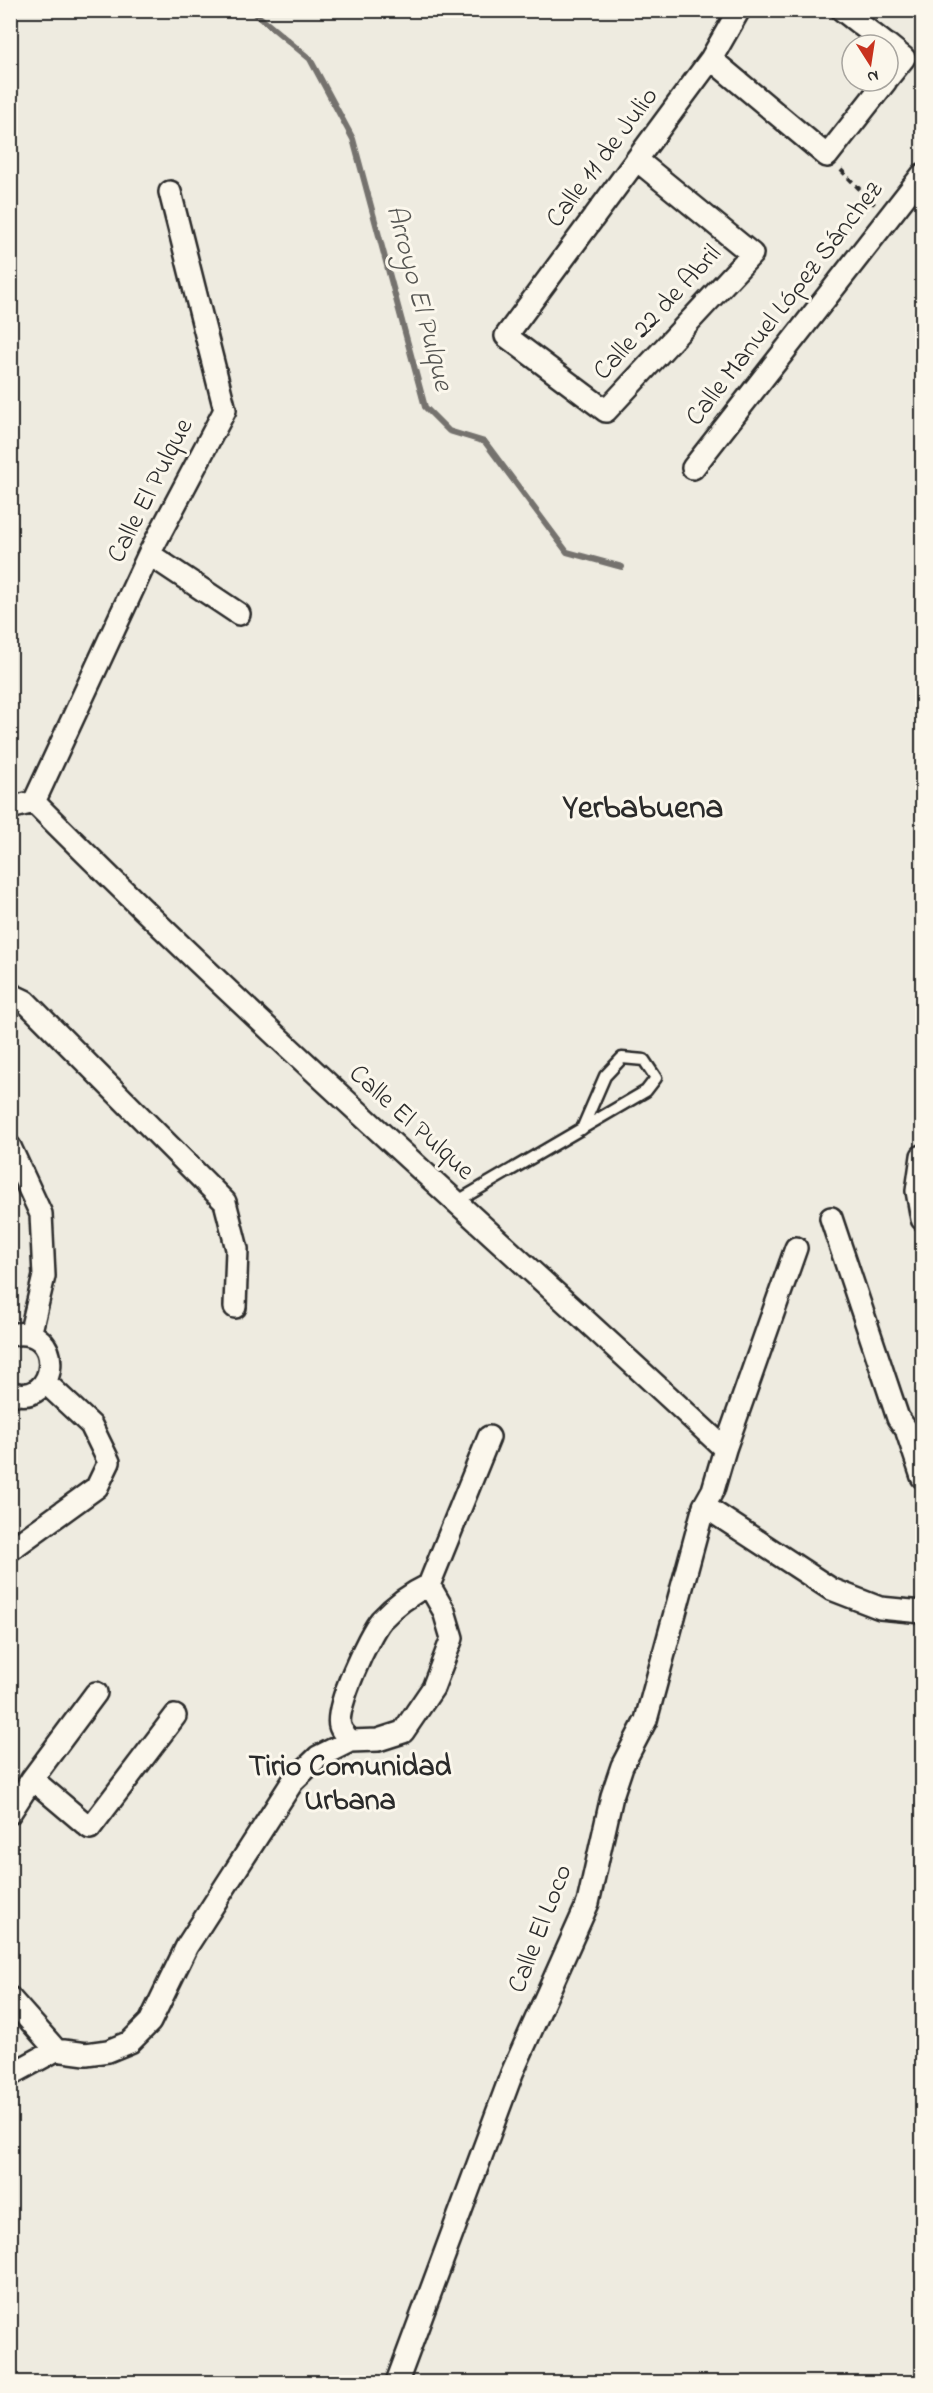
<svg xmlns="http://www.w3.org/2000/svg" width="933" height="2393" font-family="'Indie Flower',sans-serif">
<style>
.lines{fill:none;stroke-linecap:round;stroke-linejoin:round}
.stream{stroke:#74726e;stroke-width:6}
.service-casing{stroke:#2b2b2b;stroke-width:15}
.minor-casing{stroke:#2b2b2b;stroke-width:26}
.path{stroke:#2b2b2b;stroke-width:4;stroke-dasharray:6 4.5;stroke-linecap:butt}
.service{stroke:#fbf7ec;stroke-width:10}
.minor{stroke:#fbf7ec;stroke-width:21}
.labels{text-anchor:middle;dominant-baseline:central;stroke-width:6;stroke-linejoin:round;paint-order:stroke}
.street-label{font-size:27px;fill:#2b2b2b;stroke:#fbf7ec}
.water-label{font-size:28px;font-style:italic;fill:#555552;stroke:#fbf7ec}
.quarter-label{font-size:30px;font-weight:bold;fill:#2b2b2b;stroke:#fbf7ec}
.district-label{font-size:33px;font-weight:bold;fill:#2b2b2b;stroke:#fbf7ec}
</style>
<rect width="100%" height="100%" fill="#eeebe0"/>
<filter id="ink" filterUnits="userSpaceOnUse"><feTurbulence type="fractalNoise" baseFrequency=".0167" numOctaves="2"/><feDisplacementMap in="SourceGraphic" scale="12" xChannelSelector="R" yChannelSelector="G"/><feConvolveMatrix kernelMatrix="1 2 1 2 8 2 1 2 1" color-interpolation-filters="sRGB"/></filter>
<g filter="url(#ink)">
<g class="lines">
<path class="stream" d="M251 10 310 59 353 139 425 407 449 431 485 442 567 552 622 567"/>
<defs>
<path id="service" d="M456 1202 646 1091 656 1078 644 1060 622 1058 605 1076 582 1129"/>
<path id="minor" d="M842 10 887 45
M888 45 904 58 888 78
M711 59 827 156 886 81
M637 160 752 254 606 411 506 336 711 59 739 10
M693 468 922 175
M149 554 239 614
M34 802 149 554 225 410 170 192
M10 808 34 802C257 1026 494 1234 725 1449L713 1490 704 1506 646 1720 622 1766 612 1796 588 1903 512 2073 397 2382
M10 994 25 1001 225 1202 237 1249 235 1307
M10 1147 41 1214 44 1276 30 1335
M922 1156 917 1191 922 1219
M831 1218 898 1418 906 1429 922 1477
M10 1335C67 1322 59 1410 10 1392
M725 1449 796 1248
M704 1506 831 1589 880 1608 922 1612
M10 1550 97 1487 109 1462 91 1425 45 1382
M429 1585 489 1437
M350 1741C347 1737 341 1731 340 1726 334 1709 369 1634 381 1620 395 1605 410 1594 429 1585
M32 1779 90 1828 175 1716
M10 1813 32 1779 96 1693
M10 1998 56 2050 86 2054 108 2051 130 2042 150 2022 187 1946 293 1781 318 1757 350 1741 378 1740 403 1732 433 1688 452 1638 444 1611 429 1585
M10 2075 56 2050"/>
</defs>
<use href="#service" class="service-casing"/>
<use href="#minor" class="minor-casing"/>
<path class="path" d="M841 170 875 205"/>
<use href="#service" class="service"/>
<use href="#minor" class="minor"/>
</g>
</g>
<g class="labels">
<g class="street-label">
<text transform="translate(603 158) rotate(-53)">Calle 11 de Julio</text>
<text transform="translate(785 304) rotate(-52)">Calle Manuel López Sánchez</text>
<text transform="translate(658 313) rotate(-47)">Calle 22 de Abril</text>
<text transform="translate(151 491) rotate(-63)">Calle El Pulque</text>
<text transform="translate(411 1123) rotate(42)">Calle El Pulque</text>
<text transform="translate(541 1929) rotate(-69)">Calle El Loco</text>
</g>
<g class="water-label">
<text transform="translate(418 298) rotate(75)">Arroyo El Pulque</text>
</g>
<g class="quarter-label">
<text x="350" y="1768">Tirio Comunidad<tspan x="350" dy="34">Urbana</tspan></text>
</g>
<g class="district-label">
<text x="643" y="809">Yerbabuena</text>
</g>
</g>
<rect width="933" height="2393" fill="none" stroke="#fbf7ec" stroke-width="36"/>
<rect x="18" y="18" width="897" height="2357" fill="none" stroke="#2b2b2b" stroke-width="2" filter="url(#ink)"/>
<g transform="translate(870 63) rotate(168)"><circle r="28" fill="#fbf7ec" stroke="#a8a59f" stroke-width="1.5"/>
<path d="M0-4.5L10 22L0 15L-10 22Z" fill="#c8321e"/>
<text y="-9" font-size="16" font-weight="bold" text-anchor="middle" fill="#2b2b2b">N</text>
</g>
</svg>
